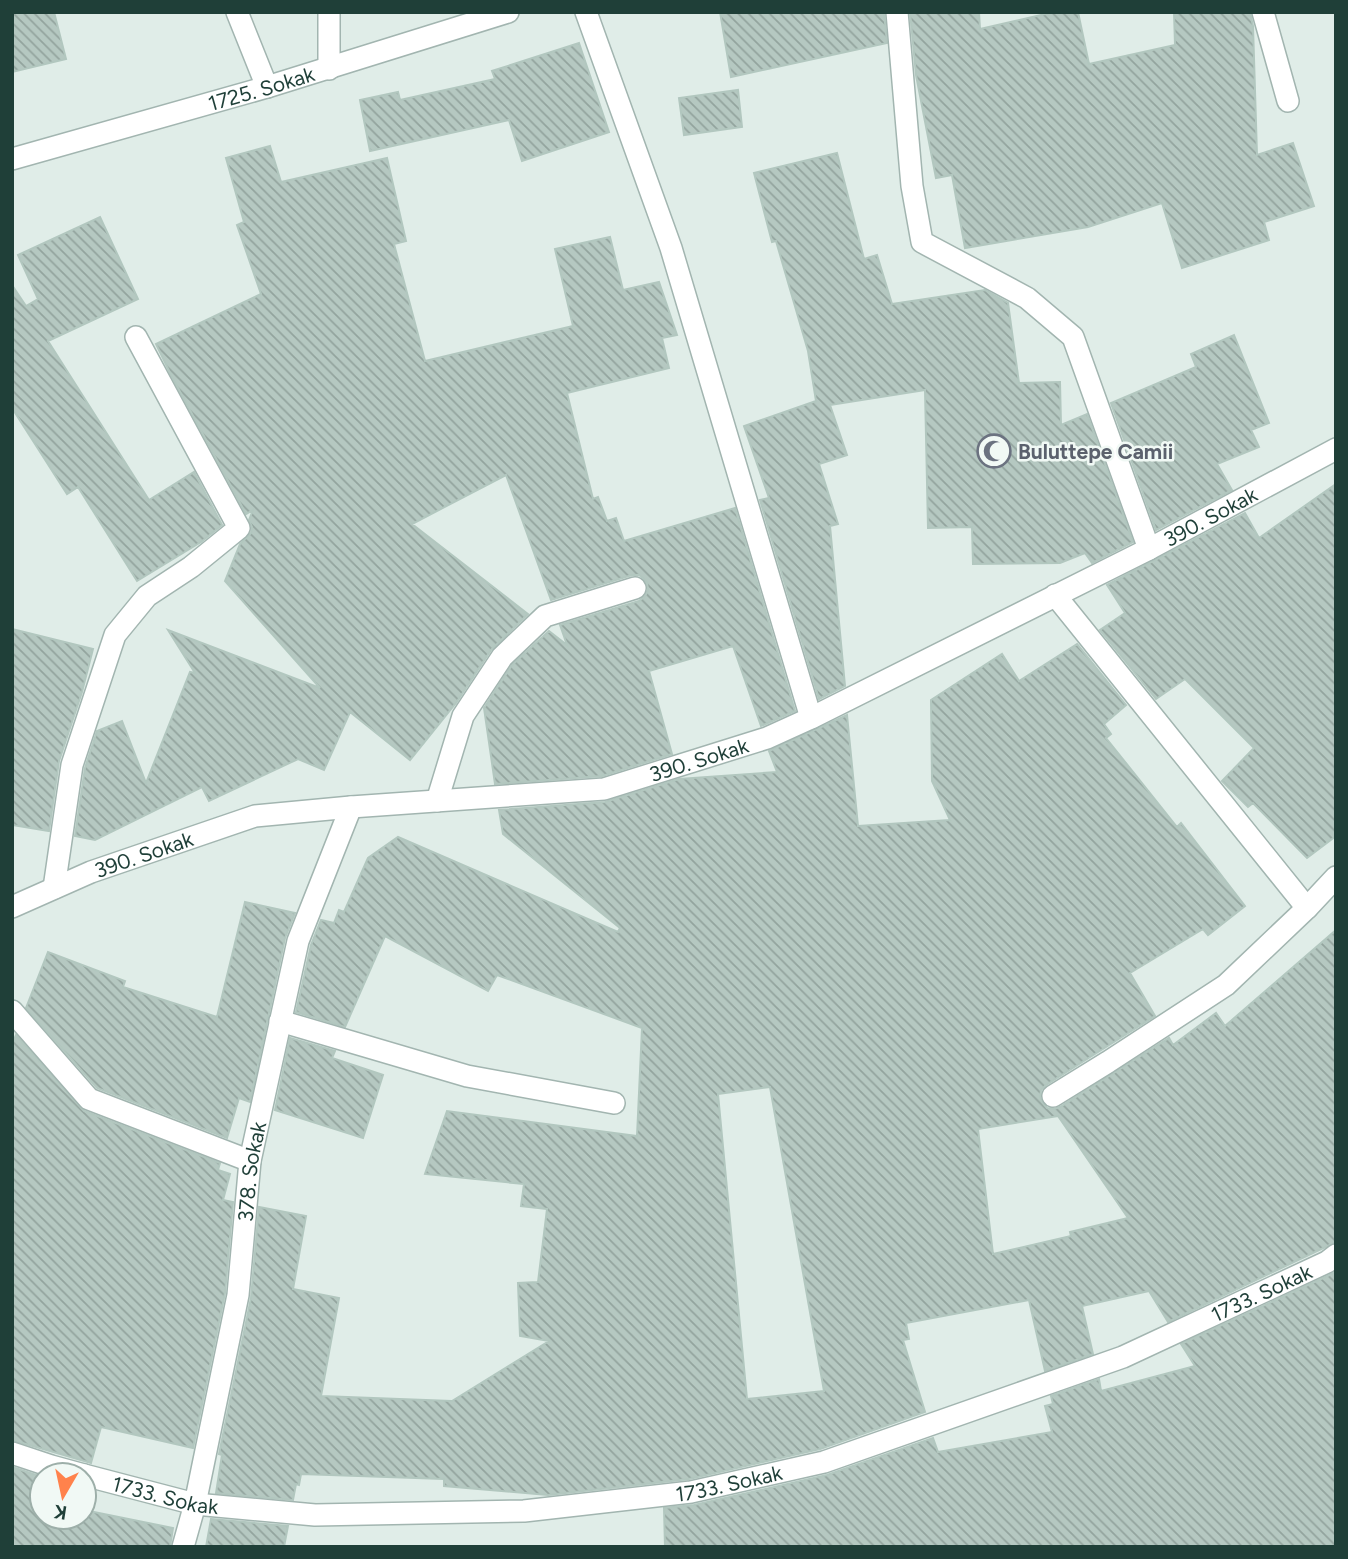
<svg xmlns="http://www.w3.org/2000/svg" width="1348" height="1559" font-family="Figtree,sans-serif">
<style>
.building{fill:url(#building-back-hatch);stroke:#b2c7bf;stroke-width:2;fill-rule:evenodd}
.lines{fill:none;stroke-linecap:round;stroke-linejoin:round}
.lane-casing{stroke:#a2b5b0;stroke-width:24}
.street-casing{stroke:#a2b5b0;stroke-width:24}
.lane{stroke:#fff;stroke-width:21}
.street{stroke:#fff;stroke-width:21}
.labels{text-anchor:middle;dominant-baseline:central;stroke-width:5;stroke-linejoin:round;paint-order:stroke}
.street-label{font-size:21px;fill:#1f3f38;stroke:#f1f9f5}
.worship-label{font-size:21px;font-weight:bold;fill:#5b616d;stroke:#f1f9f5;text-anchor:start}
</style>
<defs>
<pattern id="building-back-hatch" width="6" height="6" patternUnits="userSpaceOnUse" patternTransform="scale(1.75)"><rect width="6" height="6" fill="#b5c8c1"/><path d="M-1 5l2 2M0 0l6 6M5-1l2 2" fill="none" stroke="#93a49e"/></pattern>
</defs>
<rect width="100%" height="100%" fill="#e0ede8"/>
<path class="building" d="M12 12H54L66 59 12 72Z
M720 12H884L887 43 731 77Z
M910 12H979L980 29 1054 12H1078L1089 64 1175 45 1174 12H1250L1253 26 1257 155 1293 143 1314 206 1264 222 1269 240 1182 268 1162 203 1088 227 965 248 952 175 936 178 916 75Z
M579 43 609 132 522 161 509 120 370 151 360 100 398 92 400 100 495 79 492 71Z
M738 90 742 127 684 135 679 98Z
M270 146 281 182 387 158 406 241 394 244 425 361 573 326 555 249 610 237 623 290 659 282 677 335 662 338 669 368 567 393 593 499 598 497 607 521 616 518 624 541 735 508 795 711 761 726 733 646 649 671 672 754 602 776 495 784 484 708 512 665 549 631 567 645 560 625 639 601 645 596 648 590 647 583 643 578 639 575H632L551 600 506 475 412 524 528 614 491 650 456 703 410 760 350 712 324 770 298 759 209 801 202 787 95 840 75 836 85 768 97 731 122 721 146 783 190 672 195 673 168 630 320 688 225 581 240 544 251 533 252 527 249 520 253 510 246 514 171 375 156 344 261 294 237 225 244 222 226 158Z
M837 153 864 259 877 255 892 304 985 290 1008 303 1019 383 1060 382 1061 425 1087 414 1133 542 1092 563 1085 553 1060 563 973 564 972 527 928 528 925 390 830 405 847 455 819 464 838 524 830 526 845 686 819 699 760 500 769 498 744 426 816 401 808 351 776 241 772 242 754 173Z
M100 217 138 299 48 341 149 500 194 472 222 525 201 542 137 581 78 487 67 494 12 408V285L26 306 38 299 18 255Z
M1234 335 1269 423 1251 430 1259 447 1217 464 1232 490 1156 530 1111 403 1196 367 1191 354Z
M1336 484V836L1307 858 1253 803 1248 807 1222 781 1254 748 1185 679 1156 699 1100 630 1125 613 1107 585 1245 513 1259 538Z
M12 629 93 649 82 692 59 761 49 831 12 825Z
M1077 644 1126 705 1104 724 1111 734 1106 738 1177 827 1181 823 1245 906 1208 935 1203 929 1130 973 1155 1016 1046 1085 1041 1090 1040 1097 1042 1102 1047 1108 1054 1109 1060 1107 1169 1038 1173 1045 1216 1013 1225 1026 1336 930V1242L1168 1322 1149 1291 1082 1306 1093 1354 1045 1371 1029 1300 906 1323 909 1339 903 1340 925 1412 820 1449 689 1479 548 1495 444 1486V1479L301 1474 299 1485 296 1484 293 1500 216 1493 222 1455 219 1454 251 1298 259 1207 306 1216 293 1289 339 1298 321 1396 452 1401 549 1341 520 1336 518 1283 538 1282 547 1209 521 1206 524 1184 425 1174 447 1111 637 1136 642 1028 497 975 488 991 385 936 345 1027 296 1012 311 945 321 920 334 923 339 910 344 912 368 858 398 837 618 932 620 928 503 834 499 810 605 802 679 779 777 772 769 751 847 715 858 826 950 820 932 781 931 700 1002 654 1019 681ZM770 1087 824 1391 747 1399 718 1094ZM1058 1116 1128 1218 1070 1232 1071 1236 993 1254 978 1129Z
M245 902 295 913 285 938 250 1102 239 1098 227 1138 97 1088 26 1008 48 952 125 981 123 987 217 1017Z
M16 1035 84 1111 220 1163 218 1170 230 1174 223 1200 233 1202 225 1293 193 1448 101 1427 91 1463 12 1440V1044Z
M290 1038 335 1051 332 1058 383 1075 363 1138 275 1110Z
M1336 1272V1547H665L664 1508 694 1505 827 1475 933 1438 938 1452 1052 1432 1045 1406 1053 1404 1051 1396 1099 1379 1101 1391 1195 1366 1181 1344Z
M12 1467 42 1477V1517H84V1510L173 1528 170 1547H12Z
M211 1519 288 1526 284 1547H206Z"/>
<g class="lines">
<defs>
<path id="lane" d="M437 801 463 716 502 657 545 616 635 588
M54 888 72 765 115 635 147 596 191 567 239 528 136 337
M280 1021 467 1076 614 1103"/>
<g id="street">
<path d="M237 12 267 87"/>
<path d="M586 12 671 248 811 718"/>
<path d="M897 12 912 186 922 242 1027 298 1073 337 1149 549"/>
<path d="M1263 12 1288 101"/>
<path d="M329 69V12"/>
<path id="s1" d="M12 159 267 87 508 12"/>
<path d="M1055 595 1307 908"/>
<path id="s2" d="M12 907 91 872 255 816 351 807 604 789 767 738 811 718 1149 549 1336 449"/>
<path d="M12 1011 89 1099 250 1161"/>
<path d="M1053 1096 1108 1062 1226 985 1307 908 1336 877"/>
<path d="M12 1453 51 1466 84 1475"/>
<path id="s3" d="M84 1475 195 1504 315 1515 524 1511 691 1492 824 1462 1123 1357 1327 1262 1336 1255"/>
<path id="s4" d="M183 1547 195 1504 238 1295 250 1161 298 941 351 807"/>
</g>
</defs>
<use href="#lane" class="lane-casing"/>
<use href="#street" class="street-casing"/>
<use href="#lane" class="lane"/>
<use href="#street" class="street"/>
</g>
<defs>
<symbol id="mosque-ring" viewBox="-11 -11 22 22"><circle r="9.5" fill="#f1f9f5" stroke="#6b7280" stroke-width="1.5"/><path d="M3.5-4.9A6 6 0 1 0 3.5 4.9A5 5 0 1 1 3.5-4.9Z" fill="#6b7280"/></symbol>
</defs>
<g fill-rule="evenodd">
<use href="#mosque-ring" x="975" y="432" width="38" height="38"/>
</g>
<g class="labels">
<g class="street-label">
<text stroke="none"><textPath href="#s1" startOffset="259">1725. Sokak</textPath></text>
<text stroke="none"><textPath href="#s2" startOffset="1276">390. Sokak</textPath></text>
<text stroke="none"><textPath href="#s2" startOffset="709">390. Sokak</textPath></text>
<text stroke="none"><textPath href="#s2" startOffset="142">390. Sokak</textPath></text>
<text stroke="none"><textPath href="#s4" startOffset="382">378. Sokak</textPath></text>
<text stroke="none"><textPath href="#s3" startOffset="1218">1733. Sokak</textPath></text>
<text stroke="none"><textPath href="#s3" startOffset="651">1733. Sokak</textPath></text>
<text stroke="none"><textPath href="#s3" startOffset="84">1733. Sokak</textPath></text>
</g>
<g class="worship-label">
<text x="1018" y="451">Buluttepe Camii</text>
</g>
</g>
<rect width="1348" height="1559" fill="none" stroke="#1f3f38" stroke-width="28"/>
<g transform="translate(63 1496) rotate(189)"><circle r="33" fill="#f1f9f5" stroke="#9dafa9" stroke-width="2"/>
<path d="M0-5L12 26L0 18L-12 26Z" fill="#ff824c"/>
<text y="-10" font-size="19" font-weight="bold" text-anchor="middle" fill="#1f3f38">K</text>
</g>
</svg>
